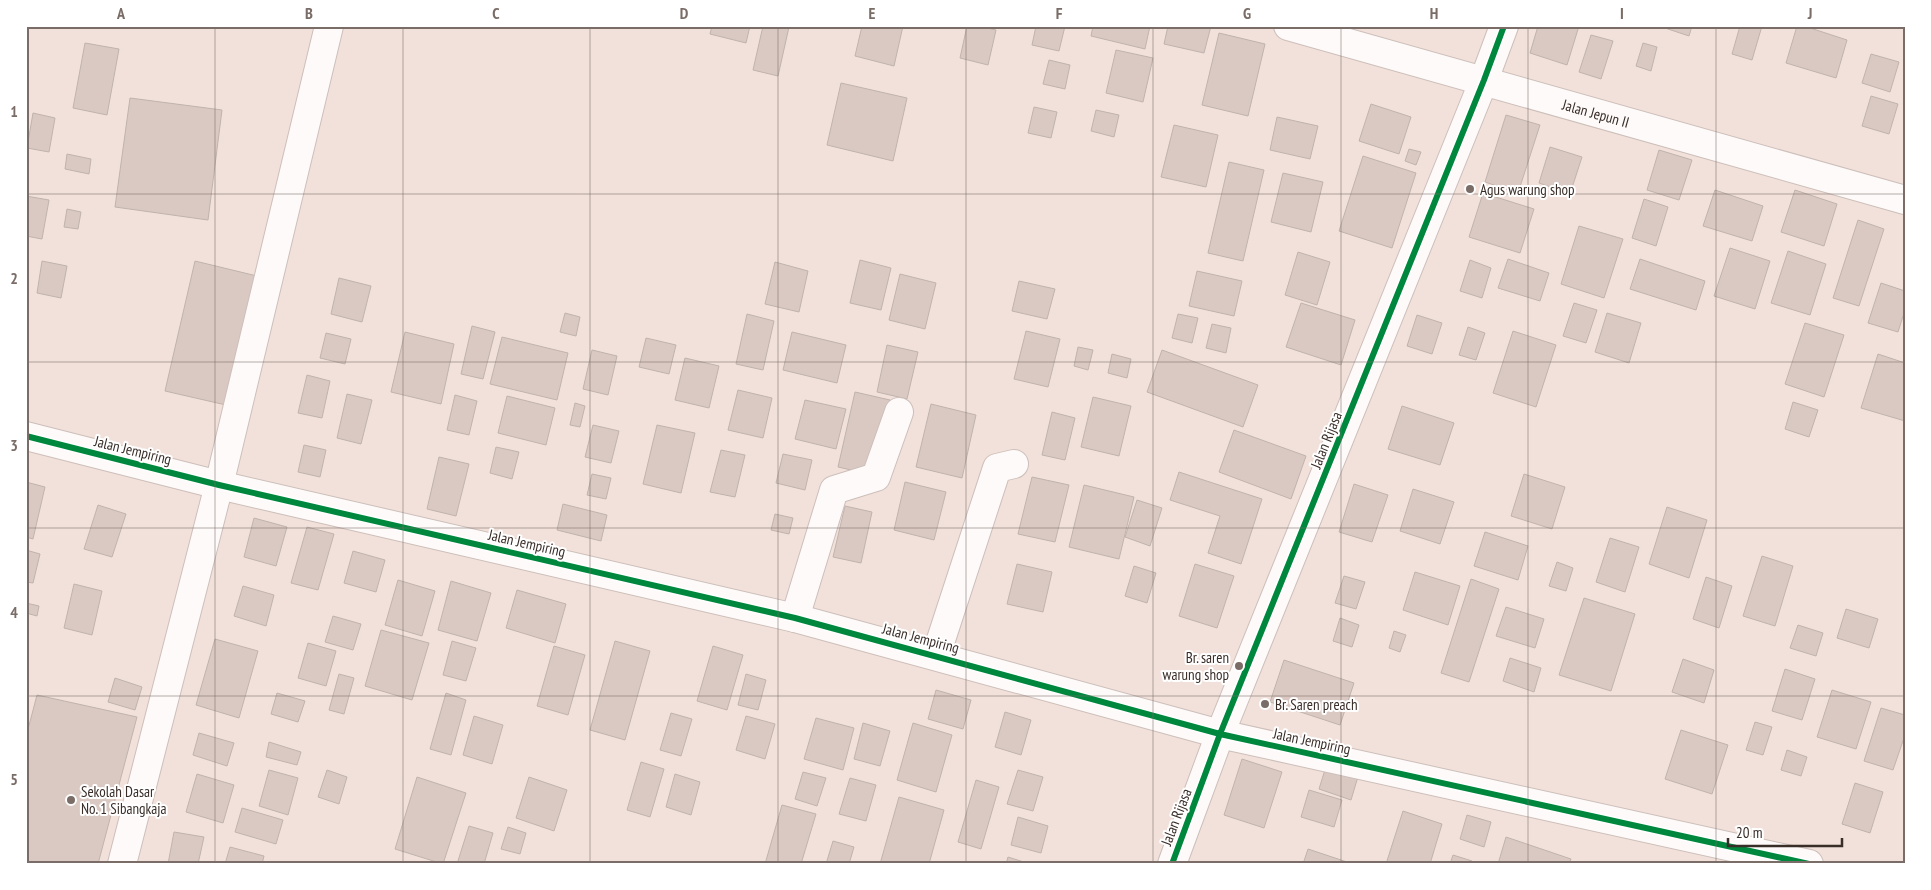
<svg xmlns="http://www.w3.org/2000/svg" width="1931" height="890" font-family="'PT Sans Narrow',sans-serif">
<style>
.building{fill:#dac9c2;stroke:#c0b3ad}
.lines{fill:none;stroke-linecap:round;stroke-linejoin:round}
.minor-casing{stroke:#cdbfba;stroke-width:30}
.minor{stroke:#fdfaf9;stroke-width:28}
.cycleway-casing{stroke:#fff;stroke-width:9}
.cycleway{stroke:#00873e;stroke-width:6}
.grid{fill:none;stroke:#7a6c66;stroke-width:1;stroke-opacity:0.55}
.poi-dot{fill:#7a6c66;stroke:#fff;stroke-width:2}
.labels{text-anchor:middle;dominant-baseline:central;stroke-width:4;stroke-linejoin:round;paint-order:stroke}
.street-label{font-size:15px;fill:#392d28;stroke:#fff}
.poi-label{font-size:15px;fill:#392d28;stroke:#fff;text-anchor:start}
.neatline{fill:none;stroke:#7a6c66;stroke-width:2}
.grid-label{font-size:16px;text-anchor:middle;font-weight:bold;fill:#7a6c66}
</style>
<rect width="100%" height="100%" fill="#f2e1da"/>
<path class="building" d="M712 26H750L746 43 710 34Z
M763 26 789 27 778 76 753 70Z
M862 26H903L894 66 855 56Z
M967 26H979L996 30 988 65 960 58Z
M1036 26H1065L1059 51 1032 45Z
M1093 26H1150L1145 49 1091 36Z
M1168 26H1211L1204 53 1164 44Z
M1538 26H1579L1567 65 1530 53Z
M1659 26H1692L1689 36Z
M1740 26H1762L1752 60 1732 54Z
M1797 26H1804L1847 40 1836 78 1786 63Z
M1219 33 1265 44 1248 116 1202 105Z
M1591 35 1613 41 1601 79 1579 72Z
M85 43 119 49 107 115 73 108Z
M1643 43 1657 47 1651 71 1636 66Z
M1116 50 1153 58 1143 102 1106 93Z
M1871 54 1899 62 1890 92 1862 83Z
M1049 60 1070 65 1065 89 1043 84Z
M841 83 907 98 893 161 827 145Z
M1871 96 1898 104 1889 134 1862 126Z
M130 98 222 110 208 220 115 207Z
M1371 104 1411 117 1399 154 1359 141Z
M1034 107 1057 112 1051 138 1028 133Z
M1096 110 1119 115 1114 137 1091 131Z
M33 113 55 118 49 152 27 148Z
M1506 115 1540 125 1518 193 1485 182Z
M1277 117 1318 126 1310 159 1270 150Z
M1174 125 1218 135 1206 187 1161 177Z
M1550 147 1582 157 1570 194 1539 183Z
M1409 149 1421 152 1416 165 1405 161Z
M1659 150 1692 160 1679 200 1647 190Z
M67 154 91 159 89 174 65 169Z
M1363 156 1416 173 1392 248 1339 231Z
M1229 162 1264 170 1243 261 1208 253Z
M1283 173 1323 182 1311 232 1271 222Z
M1715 190 1763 206 1752 241 1703 226Z
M1795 190 1837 204 1824 246 1781 232Z
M1483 193 1534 209 1520 253 1469 237Z
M26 196 49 200 42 239 26 236Z
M1644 199 1668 207 1656 246 1632 238Z
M67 209 81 212 78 229 64 227Z
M1858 220 1884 229 1859 306 1833 298Z
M1579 226 1623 239 1604 298 1561 284Z
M1730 248 1770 261 1755 309 1714 296Z
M1788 251 1826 264 1810 315 1771 303Z
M1298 252 1330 262 1317 305 1285 295Z
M1508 259 1549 273 1540 301 1498 288Z
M1640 259 1705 281 1696 310 1630 289Z
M860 260 891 268 881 310 850 303Z
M1470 260 1491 268 1482 298 1460 291Z
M42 261 67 266 61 298 37 293Z
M195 261 257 276 226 405 165 391Z
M775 262 808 271 799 312 765 304Z
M1197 271 1242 281 1234 316 1189 306Z
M900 274 936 283 925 329 889 320Z
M339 278 371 286 362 322 331 314Z
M1019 281 1055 289 1047 319 1012 311Z
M1881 283 1905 291V310L1898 332 1868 323Z
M1301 303 1355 320 1341 365 1286 347Z
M1574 303 1597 310 1586 343 1563 336Z
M565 313 580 317 576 336 560 332Z
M1607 313 1641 323 1629 363 1595 352Z
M747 314 774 321 763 370 736 364Z
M1178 314 1198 318 1192 343 1172 338Z
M1417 315 1442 323 1432 354 1407 346Z
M1805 323 1844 335 1824 397 1785 384Z
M1212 324 1231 328 1226 353 1206 348Z
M472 326 495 332 483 379 461 374Z
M1468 327 1485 333 1476 360 1459 355Z
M1026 331 1060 339 1048 387 1014 379Z
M1513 331 1556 345 1536 407 1493 393Z
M405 332 454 344 441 404 391 392Z
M792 332 846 345 837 383 783 370Z
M326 333 351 339 345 364 320 358Z
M502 337 568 353 557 400 490 384Z
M646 338 676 345 669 374 639 367Z
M887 345 918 352 907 399 877 392Z
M1078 347 1093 350 1088 370 1074 366Z
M592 350 617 356 608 395 583 389Z
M1162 350 1258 385 1243 427 1147 392Z
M1112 354 1131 359 1127 378 1108 373Z
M1878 354 1905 363V421L1861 408Z
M685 358 719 366 709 408 675 400Z
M307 375 330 381 322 418 298 413Z
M738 390 772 398 763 438 728 430Z
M855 392 890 400 873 475 838 467Z
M347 394 372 400 361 444 337 438Z
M455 395 477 401 469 435 447 430Z
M507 396 555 408 546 445 498 433Z
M1093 397 1131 406 1119 456 1081 447Z
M805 400 846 409 836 449 795 439Z
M1793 402 1818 410 1809 437 1785 429Z
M575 403 585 406 580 427 570 425Z
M931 404 976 415 962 478 916 467Z
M1402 406 1454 423 1440 465 1388 449Z
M1052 412 1075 418 1065 460 1042 455Z
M593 425 619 431 611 463 585 457Z
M657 425 695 433 681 493 643 484Z
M1234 430 1306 456 1291 499 1219 472Z
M304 445 326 450 320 477 298 472Z
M496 447 519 452 512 479 490 473Z
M721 450 745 455 735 497 710 492Z
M783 454 812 460 805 490 776 483Z
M439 457 469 464 456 516 427 509Z
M1179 472 1262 499 1241 564 1208 553 1220 516 1170 500Z
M592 474 611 478 606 499 587 495Z
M1524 474 1565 487 1552 529 1511 516Z
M1032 477 1069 485 1055 542 1018 534Z
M26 482 45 487 33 539 26 537Z
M905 482 946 492 934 540 894 530Z
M1354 484 1388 495 1372 542 1339 532Z
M1084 485 1134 497 1119 559 1069 547Z
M1413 489 1454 502 1440 544 1400 531Z
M1137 500 1162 508 1150 546 1125 537Z
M563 504 607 515 601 541 557 530Z
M98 505 126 514 112 557 84 549Z
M845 506 872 512 861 563 833 557Z
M1667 507 1707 520 1689 578 1649 564Z
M775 514 793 518 789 534 771 530Z
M254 518 287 527 276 566 244 557Z
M307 527 334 534 318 590 291 583Z
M1485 532 1528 546 1518 580 1474 566Z
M1610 538 1639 547 1625 592 1596 582Z
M26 550 40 554 33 583 26 582Z
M353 551 385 560 376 592 344 583Z
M1762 556 1793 566 1775 626 1743 616Z
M1557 562 1573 568 1566 591 1549 586Z
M1017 564 1052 572 1043 612 1007 604Z
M1195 564 1234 576 1217 628 1179 616Z
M1134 566 1156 573 1147 603 1125 596Z
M1415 572 1460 586 1448 625 1403 610Z
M1344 576 1365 582 1356 609 1335 603Z
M1706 577 1732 586 1719 628 1693 619Z
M1471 579 1499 589 1469 682 1441 673Z
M398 580 435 591 422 636 385 625Z
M451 581 491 593 477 641 438 630Z
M74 584 102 591 92 635 64 628Z
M243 586 274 595 266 626 234 616Z
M517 590 566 604 555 643 506 628Z
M1584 598 1635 614 1611 691 1559 675Z
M26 603 39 606 37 616 26 613Z
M1506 607 1544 619 1535 648 1496 636Z
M1846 609 1878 619 1869 648 1837 638Z
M333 616 361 624 353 650 325 642Z
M1340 618 1359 625 1352 647 1333 641Z
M1798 625 1823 633 1816 656 1790 648Z
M381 630 429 643 412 700 365 686Z
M1394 631 1406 635 1400 652 1389 648Z
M215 639 258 651 239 718 196 705Z
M452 641 476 648 466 681 443 675Z
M615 641 650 651 625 740 590 730Z
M308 643 336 651 326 686 298 678Z
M554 646 585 655 568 715 537 706Z
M713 646 743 655 727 710 697 701Z
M1510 658 1541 668 1534 692 1503 681Z
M1683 659 1714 670 1704 703 1672 692Z
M1284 660 1354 683 1340 725 1270 702Z
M1785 669 1815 679 1802 720 1772 711Z
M339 674 354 678 344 714 329 710Z
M746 674 766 680 758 710 738 705Z
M115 678 142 687 135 710 108 702Z
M936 690 971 700 963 729 928 719Z
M1832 690 1871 702 1856 749 1817 737Z
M277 693 305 701 298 722 271 714Z
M446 693 466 700 451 755 430 749Z
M37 695 137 717 98 864H26V737Z
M1881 708 1905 715V735L1893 770 1864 761Z
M1005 712 1031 720 1021 755 995 747Z
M671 713 692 719 681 756 660 750Z
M474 716 503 725 492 764 463 755Z
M746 716 775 724 765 759 736 750Z
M816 718 854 728 843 770 804 759Z
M1755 722 1772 727 1763 755 1746 750Z
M863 723 890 731 880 766 854 759Z
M913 723 952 735 936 792 897 780Z
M1681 730 1728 745 1712 794 1665 779Z
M199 733 234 743 227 766 193 755Z
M269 742 301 752 297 765 266 757Z
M1787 750 1807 757 1801 776 1781 770Z
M1242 759 1282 772 1264 828 1224 815Z
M1328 760 1360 770 1351 800 1319 789Z
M641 762 664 769 650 817 627 810Z
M269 770 298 778 288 815 259 806Z
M327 770 347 777 339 804 318 797Z
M1018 770 1043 777 1033 811 1007 804Z
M803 772 826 778 817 806 795 799Z
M197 774 234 785 223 823 186 812Z
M675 774 700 782 691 815 666 807Z
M417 777 466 793 443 864 395 849Z
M529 777 567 790 554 831 516 818Z
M850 778 876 785 866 821 839 814Z
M976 780 999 787 981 849 958 842Z
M1855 783 1883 792 1870 833 1842 824Z
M1309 790 1342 800 1334 827 1301 817Z
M899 797 944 810 929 864H880Z
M782 805 816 814 801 864H765Z
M242 808 283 820 276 844 235 832Z
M1403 811 1442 824 1430 864H1386Z
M1467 815 1491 822 1484 847 1460 839Z
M1018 817 1048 826 1041 853 1011 845Z
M469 826 493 833 484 864H457Z
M508 827 526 833 520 854 501 849Z
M174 832 204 837 198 864H168Z
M1506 837 1571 859 1569 864H1498Z
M833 841 854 847 849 864H826Z
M230 847 264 856 262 864H225Z
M1308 849 1353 864H1303Z
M1453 855 1472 861V864H1450Z
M1008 857 1030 864H1006Z"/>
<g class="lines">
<defs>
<g id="minor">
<path id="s1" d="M1288 26 1905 200"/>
<path d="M26 436 219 485 795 618 1220 734 1809 864"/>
<path d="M795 618 834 490 876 477 899 412"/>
<path d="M936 655 997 468 1014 464"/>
<path d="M122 864 219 485 329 26"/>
<path d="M1172 864 1220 734 1484 80 1504 26"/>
</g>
</defs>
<use href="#minor" class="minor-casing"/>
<use href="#minor" class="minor"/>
<defs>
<path id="cycleway" d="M26 436 219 485 795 618 1220 734 1809 864
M1172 864 1220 734 1484 80 1504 26"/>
</defs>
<use href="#cycleway" class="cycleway-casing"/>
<use href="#cycleway" class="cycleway"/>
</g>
<path class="grid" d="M215 26V864M403 26V864M590 26V864M778 26V864M966 26V864M1153 26V864M1341 26V864M1528 26V864M1716 26V864M26 194H1905M26 362H1905M26 528H1905M26 696H1905"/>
<g class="poi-dot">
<circle cx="1470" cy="189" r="5"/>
<circle cx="1239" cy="666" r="5"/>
<circle cx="1265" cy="704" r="5"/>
<circle cx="71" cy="800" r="5"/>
</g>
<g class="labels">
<g class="street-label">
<text stroke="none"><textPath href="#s1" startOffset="320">Jalan Jepun II</textPath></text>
<text transform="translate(1326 440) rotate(-68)">Jalan Rijasa</text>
<text transform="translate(133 450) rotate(14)">Jalan Jempiring</text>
<text transform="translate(527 543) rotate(13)">Jalan Jempiring</text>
<text transform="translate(921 638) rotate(15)">Jalan Jempiring</text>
<text transform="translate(1312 741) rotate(12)">Jalan Jempiring</text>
<text transform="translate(1176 817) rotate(-69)">Jalan Rijasa</text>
</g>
<g class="poi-label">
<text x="1480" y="189">Agus warung shop</text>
<text x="1229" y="657" text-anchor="end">Br. saren<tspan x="1229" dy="17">warung shop</tspan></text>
<text x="1275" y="704">Br. Saren preach</text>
<text x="81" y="791">Sekolah Dasar<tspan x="81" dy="17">No. 1 Sibangkaja</tspan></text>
</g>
</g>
<rect width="1931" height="890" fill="none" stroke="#ffffff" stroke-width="55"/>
<path d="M1728 838v8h114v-8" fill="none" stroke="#392d28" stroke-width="2.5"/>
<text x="1736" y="838" font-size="15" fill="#392d28" stroke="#ffffff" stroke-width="4" paint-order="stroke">20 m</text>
<rect x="28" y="28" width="1876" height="834" class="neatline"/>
<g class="grid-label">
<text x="121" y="19">A</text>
<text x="309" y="19">B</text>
<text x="496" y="19">C</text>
<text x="684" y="19">D</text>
<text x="872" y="19">E</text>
<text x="1059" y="19">F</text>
<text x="1247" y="19">G</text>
<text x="1434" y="19">H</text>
<text x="1622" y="19">I</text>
<text x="1810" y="19">J</text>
<text x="14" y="117">1</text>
<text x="14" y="284">2</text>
<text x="14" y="451">3</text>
<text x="14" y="618">4</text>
<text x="14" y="785">5</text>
</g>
</svg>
